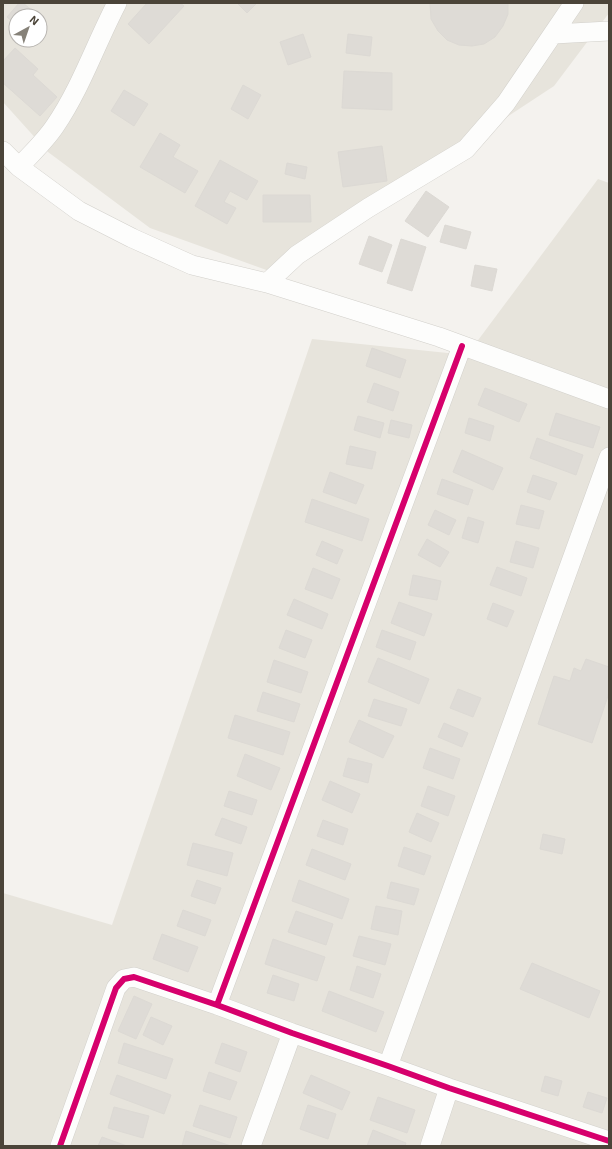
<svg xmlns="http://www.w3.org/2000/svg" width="612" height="1149" font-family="'Exo 2',sans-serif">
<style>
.residential{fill:#e7e4dc;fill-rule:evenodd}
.building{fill:#dedbd6;stroke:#dcd9d4}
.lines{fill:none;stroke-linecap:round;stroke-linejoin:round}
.minor-casing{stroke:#d2d0cb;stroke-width:20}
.minor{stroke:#fdfdfc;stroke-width:19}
.cycleway-casing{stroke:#fff;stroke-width:8}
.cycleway{stroke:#d6006c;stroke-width:6}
</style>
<rect width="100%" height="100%" fill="#f4f2ee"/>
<path class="residential" d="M3 3H609V13L554 86 272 272 150 228 48 152 3 102ZM16 16H40V40H16Z
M598 179 609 183V1146H3V893L112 925 312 339 467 355Z"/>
<path class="building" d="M19 3H23L39 16H16V25L7 17Z
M147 3H180L184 6 149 44 128 24Z
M237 3H257L247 13Z
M430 3H508V14L503 26 495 37 484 44 472 46 459 45 447 40 438 31 431 19Z
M303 34 311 57 288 65 280 42Z
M348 34 372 37 370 56 346 53Z
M15 48 38 69 33 75 57 97 40 116 3 83V61Z
M344 71 392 73V110L342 108Z
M243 85 261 95 248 119 231 109Z
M124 90 148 104 134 126 111 111Z
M160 133 180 145 173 157 198 171 185 193 140 167Z
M382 146 387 181 343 187 338 152Z
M220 160 258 181 247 200 230 191 224 202 236 208 227 224 195 206Z
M287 163 307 167 305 179 285 174Z
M426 191 449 207 428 237 405 221Z
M263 195H310L311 222H263Z
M445 225 471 232 466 249 440 242Z
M369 236 392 245 382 272 359 264Z
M401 239 426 247 412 291 387 283Z
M475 265 497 269 492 291 471 286Z
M372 348 406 360 400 378 366 366Z
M374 383 399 392 393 411 367 402Z
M485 388 527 404 519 422 478 405Z
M556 413 600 427 593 448 549 435Z
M358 416 384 423 380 438 354 430Z
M469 418 494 426 490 441 465 433Z
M391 420 412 425 409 438 388 433Z
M537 438 583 455 576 475 530 458Z
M350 446 376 452 372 469 346 464Z
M462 450 503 468 493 490 453 472Z
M330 472 364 485 356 504 323 492Z
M533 475 557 483 550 500 527 492Z
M442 479 473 490 468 505 437 494Z
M312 499 369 519 362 541 305 522Z
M521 505 544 511 539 529 516 524Z
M435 510 456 520 449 535 428 525Z
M468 517 484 522 478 543 462 538Z
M427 539 449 552 440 567 418 555Z
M322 541 343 550 337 564 316 555Z
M516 541 539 548 533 568 510 562Z
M497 567 527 578 521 596 490 585Z
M313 568 340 579 332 599 305 589Z
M413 575 441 581 437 600 409 595Z
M294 599 328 614 322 629 287 615Z
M399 602 432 614 424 636 391 623Z
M493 603 514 611 507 627 487 619Z
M286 630 312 640 305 658 279 648Z
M382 630 416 642 410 660 376 647Z
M378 658 429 679 419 704 368 682Z
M586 659 609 667V693L592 743 538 724 554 676 570 681 574 668 581 671Z
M274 660 308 672 301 693 267 682Z
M458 689 481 698 473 717 450 708Z
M263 692 300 704 294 722 257 711Z
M374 699 407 709 401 726 368 716Z
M235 715 290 732 283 755 228 738Z
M359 720 394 736 383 758 349 742Z
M444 723 468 733 462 747 438 737Z
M430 748 460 759 453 779 423 768Z
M245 754 280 768 271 790 237 776Z
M348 758 372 764 368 783 343 776Z
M330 781 360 794 352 813 322 800Z
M428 786 455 796 448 816 421 806Z
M229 791 257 800 252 815 224 806Z
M417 813 439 823 431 842 409 832Z
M222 818 247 827 241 844 215 835Z
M323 820 348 829 343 845 317 836Z
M543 834 565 839 562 854 540 849Z
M193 843 233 853 227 876 187 865Z
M404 847 431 856 424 875 398 866Z
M312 849 351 864 345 880 306 865Z
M197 880 221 888 215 904 191 896Z
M299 880 349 899 342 919 292 901Z
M391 882 419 889 414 905 387 898Z
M376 906 402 911 398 935 371 929Z
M183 910 211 920 205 936 177 926Z
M296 911 333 924 326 945 288 932Z
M162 934 198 947 188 972 153 959Z
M359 936 391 944 385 965 353 956Z
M273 939 325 957 317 981 265 964Z
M532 963 600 991 589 1018 520 989Z
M357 966 381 974 373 998 350 990Z
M273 975 299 984 294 1001 267 993Z
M329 991 384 1012 376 1032 322 1011Z
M134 996 152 1004 136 1039 118 1031Z
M151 1017 172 1026 163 1045 143 1035Z
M124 1043 173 1059 166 1079 118 1063Z
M222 1043 247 1052 240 1072 215 1063Z
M209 1072 237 1082 230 1100 203 1091Z
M117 1075 171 1095 164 1114 110 1094Z
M311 1075 350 1092 342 1110 303 1093Z
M545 1076 562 1081 558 1096 541 1091Z
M588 1092 607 1098 602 1113 583 1107Z
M378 1097 415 1110 407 1133 370 1120Z
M200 1105 237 1117 230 1138 193 1126Z
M308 1105 336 1114 328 1139 300 1129Z
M114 1107 149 1116 143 1138 108 1128Z
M373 1130 406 1143 405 1146H367Z
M186 1131 231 1146H182Z
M102 1137 127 1146H98Z"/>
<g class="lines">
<defs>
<path id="minor" d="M554 34 609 31
M3 151 19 167 79 211 132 238 192 265 267 283 439 337 609 399
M19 167C31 154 45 141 55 126 81 88 96 43 117 3
M267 283 297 255 368 208 466 149 506 103 574 3
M217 1005 462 346
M388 1066 609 457
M60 1146 116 988 124 979 134 977 217 1005 292 1033 388 1066 449 1088 609 1141
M251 1146 292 1033
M430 1146 449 1088"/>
</defs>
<use href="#minor" class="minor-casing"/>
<use href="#minor" class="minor"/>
<defs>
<path id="cycleway" d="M217 1005 462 346
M60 1146 116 988 124 979 134 977 217 1005 292 1033 388 1066 449 1088 609 1141"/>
</defs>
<use href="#cycleway" class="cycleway-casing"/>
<use href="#cycleway" class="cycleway"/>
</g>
<rect width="612" height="1149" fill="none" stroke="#4b4439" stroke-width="8"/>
<g transform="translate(28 28) rotate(40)"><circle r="19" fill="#ffffff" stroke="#b7b4b0"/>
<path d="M0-3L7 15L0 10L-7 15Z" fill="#868178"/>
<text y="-6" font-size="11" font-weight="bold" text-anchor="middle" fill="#4b4439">N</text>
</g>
</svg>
